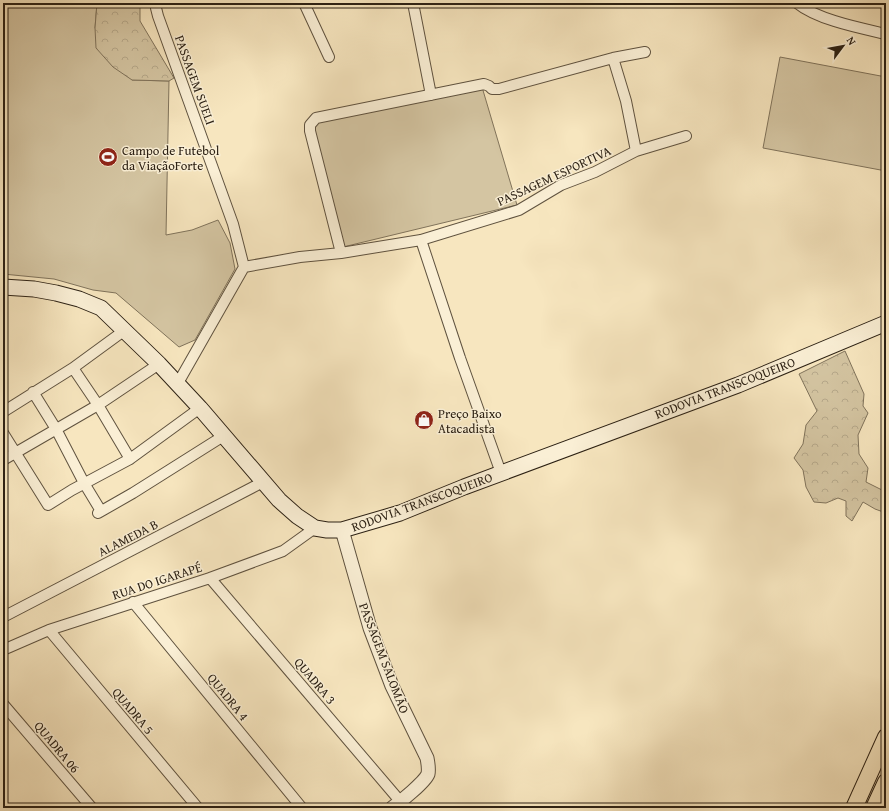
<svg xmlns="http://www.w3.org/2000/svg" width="889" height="811" font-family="'Gentium Book Plus',serif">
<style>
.grass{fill:#d4c5a2;stroke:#80735b}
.forest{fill:url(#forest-crowns);stroke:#80735b}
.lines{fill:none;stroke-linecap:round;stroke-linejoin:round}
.minor-casing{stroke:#5f523f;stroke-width:12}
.tertiary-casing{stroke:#5f523f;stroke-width:15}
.secondary-casing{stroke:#2c2114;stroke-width:17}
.primary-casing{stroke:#2c2114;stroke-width:18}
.minor{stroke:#faefd5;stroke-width:10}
.tertiary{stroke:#faefd5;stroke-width:13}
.secondary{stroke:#faefd5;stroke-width:15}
.primary{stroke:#f7e6bf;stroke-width:16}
.labels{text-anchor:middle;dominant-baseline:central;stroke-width:3;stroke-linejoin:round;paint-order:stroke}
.street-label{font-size:13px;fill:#2c2114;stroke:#faefd5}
.poi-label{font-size:13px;fill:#2c2114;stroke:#faefd5;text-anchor:start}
</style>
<defs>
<pattern id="forest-crowns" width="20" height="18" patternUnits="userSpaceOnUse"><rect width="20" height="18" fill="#d4c5a2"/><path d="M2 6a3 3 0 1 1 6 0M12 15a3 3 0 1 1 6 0" fill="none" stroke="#b6a98b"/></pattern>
</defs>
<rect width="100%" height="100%" fill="#f7e6bf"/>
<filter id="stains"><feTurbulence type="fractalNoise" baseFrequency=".005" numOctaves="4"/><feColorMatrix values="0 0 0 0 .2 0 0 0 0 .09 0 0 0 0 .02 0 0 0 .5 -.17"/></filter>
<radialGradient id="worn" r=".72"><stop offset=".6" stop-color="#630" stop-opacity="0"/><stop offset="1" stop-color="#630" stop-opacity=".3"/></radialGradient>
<path class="grass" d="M3 3H97L95 28 132 80 169 81 166 235 192 230 218 220 230 243 235 269 195 340 179 347 116 293 93 290 54 279 3 274Z
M780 57 886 77V171L763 148Z
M482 87 517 205 343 247 312 124Z"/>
<path class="forest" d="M97 3H140V21L174 78 169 81 132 80 113 67 96 48 95 28Z
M845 351 864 394 863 406 868 413 858 435 859 454 868 468 866 482 886 492V513L875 509 863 502 852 521 846 516V501L838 498 826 503 814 502 806 487 803 470 794 458 803 444 806 425 817 411 799 374Z"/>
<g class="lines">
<defs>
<path id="minor" d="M157 3 156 8 158 16 233 224 244 267 178 383
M304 3 329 57
M413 3 431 95
M797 3C818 20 860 28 886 34
M613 58 626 101 636 151
M421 240 460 358 501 473
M341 253 310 131V125L316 118 484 84 489 86 492 89H499L613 58 645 52
M244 267 300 257 341 253 421 240 519 210 561 185 595 172 636 151 686 136
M73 368 98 405 130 459
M33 392 56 429 84 483 101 511
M3 412 73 368 125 330
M3 433 48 505 72 490 130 459 200 408
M3 460 98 405 159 364
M98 513 133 493 225 435
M210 578 400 801
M133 602 302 808
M5 616 263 482
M49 630 198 808
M3 650 49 630 210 578 283 551 315 528
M3 704 92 808"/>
<path id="tertiary" d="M342 530 370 628 392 686 427 758C428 763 429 769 428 774 425 782 400 802 392 808"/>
<path id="secondary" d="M3 287 34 289 56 293 79 299 101 308 159 364 200 408 279 500 297 516 315 528 327 530H342L400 513 464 487 738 385 886 323"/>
<path id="primary" d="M854 808 886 737
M874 808 886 782"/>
</defs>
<use href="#minor" class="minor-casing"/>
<use href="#tertiary" class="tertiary-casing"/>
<use href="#secondary" class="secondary-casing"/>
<use href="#primary" class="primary-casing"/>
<use href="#minor" class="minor"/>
<use href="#tertiary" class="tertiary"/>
<use href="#secondary" class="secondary"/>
<use href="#primary" class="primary"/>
</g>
<defs>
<symbol id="stadium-disc" viewBox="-11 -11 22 22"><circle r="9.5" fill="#8f2418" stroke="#faefd5"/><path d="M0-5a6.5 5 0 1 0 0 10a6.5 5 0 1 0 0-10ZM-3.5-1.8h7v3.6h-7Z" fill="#fff"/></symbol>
<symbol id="shop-disc" viewBox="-11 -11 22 22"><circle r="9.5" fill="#8f2418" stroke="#faefd5"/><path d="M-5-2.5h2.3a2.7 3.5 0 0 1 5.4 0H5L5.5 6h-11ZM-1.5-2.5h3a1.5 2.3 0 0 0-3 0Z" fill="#fff"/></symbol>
</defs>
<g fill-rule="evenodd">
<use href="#stadium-disc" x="97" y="146" width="22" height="22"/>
<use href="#shop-disc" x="413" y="409" width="22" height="22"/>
</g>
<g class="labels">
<g class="street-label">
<text transform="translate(195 80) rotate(70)">PASSAGEM SUELI</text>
<text transform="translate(554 176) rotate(-25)">PASSAGEM ESPORTIVA</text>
<text transform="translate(725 388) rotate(-21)">RODOVIA TRANSCOQUEIRO</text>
<text transform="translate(422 502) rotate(-20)">RODOVIA TRANSCOQUEIRO</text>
<text transform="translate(128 538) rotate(-27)">ALAMEDA B</text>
<text transform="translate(157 581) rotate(-18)">RUA DO IGARAPÉ</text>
<text transform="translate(384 658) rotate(69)">PASSAGEM SALOMÃO</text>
<text transform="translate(315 681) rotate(50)">QUADRA 3</text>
<text transform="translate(228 697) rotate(51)">QUADRA 4</text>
<text transform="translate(133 711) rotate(50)">QUADRA 5</text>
<text transform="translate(57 747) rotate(50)">QUADRA 06</text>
</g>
<g class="poi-label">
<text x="122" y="150">Campo de Futebol<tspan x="122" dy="15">da ViaçãoForte</tspan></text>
<text x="438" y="413">Preço Baixo<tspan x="438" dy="15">Atacadista</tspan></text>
</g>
</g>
<rect width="889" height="811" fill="none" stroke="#f7e6bf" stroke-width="16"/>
<rect x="4" y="4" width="881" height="803" fill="none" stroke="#2c2114" stroke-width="2"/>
<rect x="8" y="8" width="873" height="795" fill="none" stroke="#2c2114"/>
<g transform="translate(843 46) rotate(58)" stroke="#faefd5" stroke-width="3" paint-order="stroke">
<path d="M0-3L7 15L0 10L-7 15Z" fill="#2c2114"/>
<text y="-6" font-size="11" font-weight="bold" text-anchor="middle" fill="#2c2114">N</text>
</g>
<rect width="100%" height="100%" filter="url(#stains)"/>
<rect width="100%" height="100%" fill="url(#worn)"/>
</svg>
